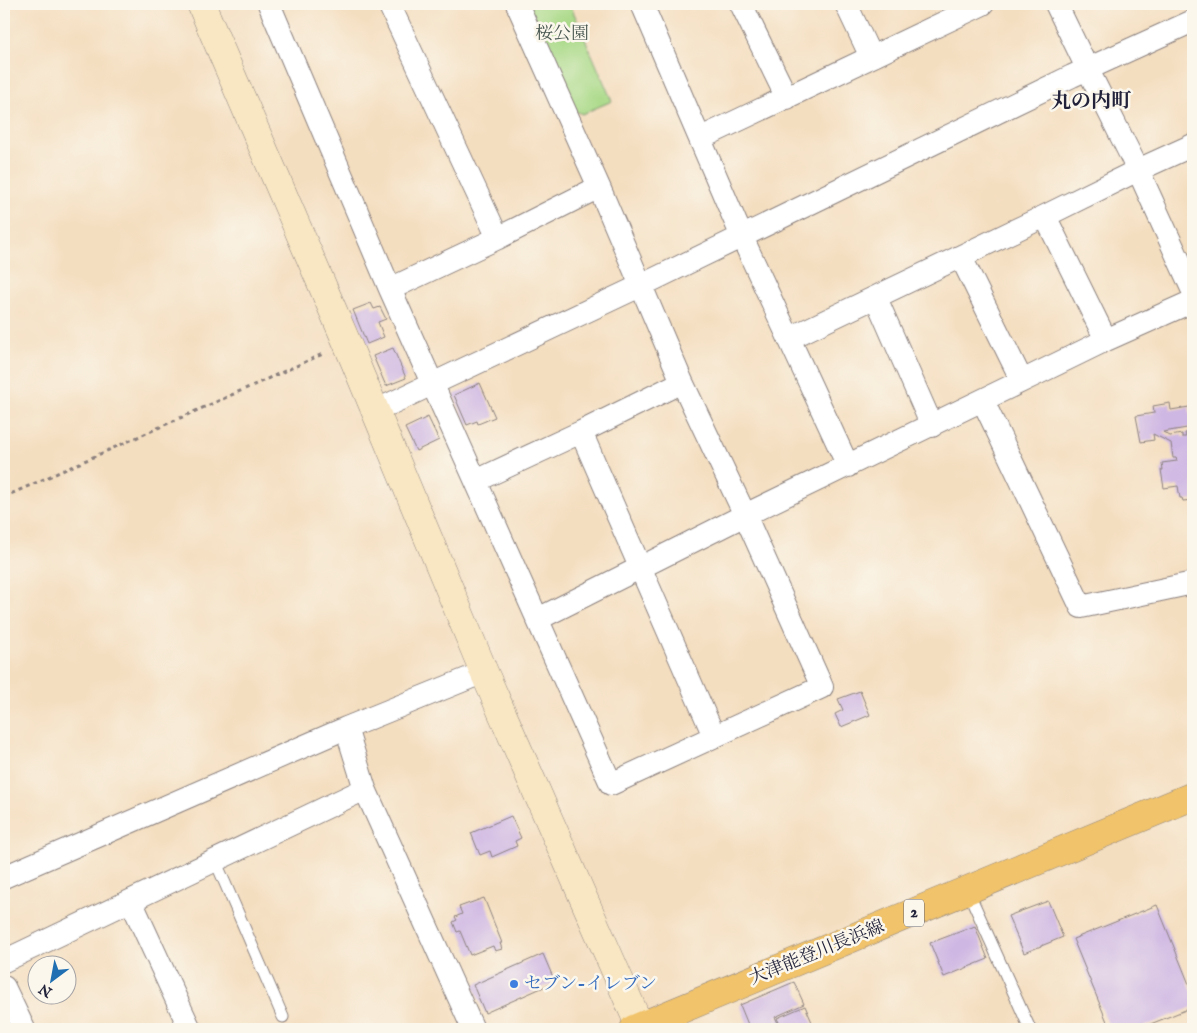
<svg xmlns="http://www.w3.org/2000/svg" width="1197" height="1033" font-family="'IM FELL English','Noto Serif JP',serif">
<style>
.green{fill:#a9d987;stroke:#667e61}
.building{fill:#cfb7e3}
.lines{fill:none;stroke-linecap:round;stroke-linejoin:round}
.lane-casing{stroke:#8b807e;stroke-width:13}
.street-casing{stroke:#8b807e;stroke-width:24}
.secondary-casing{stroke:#8b807e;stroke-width:29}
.primary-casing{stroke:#8b807e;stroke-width:29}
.path{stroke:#8b807e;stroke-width:3;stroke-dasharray:4 4;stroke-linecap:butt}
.lane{stroke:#fff;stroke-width:11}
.street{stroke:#fff;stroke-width:22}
.secondary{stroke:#f9e7c3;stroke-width:28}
.primary{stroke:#f1c36a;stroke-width:28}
.shop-dot{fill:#3f7fe0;stroke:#fbf7ec;stroke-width:2}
.labels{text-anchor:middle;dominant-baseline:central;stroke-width:5;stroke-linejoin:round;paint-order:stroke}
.shield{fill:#fbf7ec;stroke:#636270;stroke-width:1}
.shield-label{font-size:16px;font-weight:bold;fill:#22223b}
.park-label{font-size:18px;fill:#4a5952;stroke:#fbf7ec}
.street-label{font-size:18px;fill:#22223b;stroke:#fbf7ec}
.shop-label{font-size:18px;fill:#366cbe;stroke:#fbf7ec;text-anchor:start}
.quarter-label{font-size:20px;font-weight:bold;fill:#22223b;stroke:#fbf7ec}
</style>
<rect width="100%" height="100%" fill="#fbf7ec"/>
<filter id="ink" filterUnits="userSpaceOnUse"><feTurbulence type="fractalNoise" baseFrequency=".02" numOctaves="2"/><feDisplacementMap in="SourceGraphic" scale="10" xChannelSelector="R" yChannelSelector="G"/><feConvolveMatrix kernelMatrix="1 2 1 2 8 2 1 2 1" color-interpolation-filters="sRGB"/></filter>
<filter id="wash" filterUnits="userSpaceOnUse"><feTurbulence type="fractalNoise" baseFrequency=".0096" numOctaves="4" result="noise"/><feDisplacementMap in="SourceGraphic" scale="20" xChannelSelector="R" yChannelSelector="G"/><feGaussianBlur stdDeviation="1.12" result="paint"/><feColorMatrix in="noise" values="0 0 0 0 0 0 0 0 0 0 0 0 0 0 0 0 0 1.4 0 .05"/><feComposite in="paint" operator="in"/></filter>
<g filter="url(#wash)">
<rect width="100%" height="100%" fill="#f4dec0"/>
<path class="green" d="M527 4H570L612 101 582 114 575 111Z"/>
<g id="blocks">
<path class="building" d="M371 303 374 309 380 307 386 319 378 322 384 337 367 344 353 310Z
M393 348 406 378 386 386 373 356Z
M480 383 495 417 478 424 477 421 467 425 454 395Z
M1170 403 1171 410 1189 407 1193 427 1163 432 1170 436 1182 434V437H1186L1185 433 1193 432V500L1183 501 1182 498H1180L1178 486 1164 488 1161 470H1163L1162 463 1177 461 1176 458H1173L1171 443 1153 434 1154 440 1141 442 1136 416 1154 413 1153 406Z
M428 417 439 440 416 451 405 428Z
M860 691 870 715 841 727 835 714 843 710 838 699Z
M511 816 521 838 515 841 517 846 492 857 490 851 480 855 471 833Z
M484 898 502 943H500L502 949 495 951 493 946 470 955 460 931 457 932 453 922 457 920 455 917 462 914 459 907Z
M1048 901 1063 937 1024 953 1008 916Z
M1157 905 1193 994V1007L1138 1029H1110L1073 939Z
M975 926 988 959 944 977 930 943Z
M543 954 555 982 485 1013 473 985Z
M794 982 804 1004 775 1017 781 1029H744L749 1027 740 1005Z
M805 1006 815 1029H782L777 1018Z"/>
</g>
</g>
<g filter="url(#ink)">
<use href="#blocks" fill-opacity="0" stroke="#8b807e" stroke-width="1"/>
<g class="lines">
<defs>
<path id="lane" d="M215 860 283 1017
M968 891 1030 1029"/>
<path id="street" d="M269 4 390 289 611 784 822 687 745 515 682 382 599 187 517 4
M389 4 498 238
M642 4 742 237 848 466
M741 4 787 98
M846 4 871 57
M1056 4 1088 70 1138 170 1193 291
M701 138 983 4
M1045 216 1106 340
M961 257 1022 381
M390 289 498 238 599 187
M876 298 932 426
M790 338 1045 216 1138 170 1193 145
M983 401 1081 607 1193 583
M375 411 640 286 1072 76 1193 21
M581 432 714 736
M476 481 581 432 682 382
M538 619 745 515 1022 381 1106 340 1193 301
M346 728 365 789
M4 877 346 728 484 672
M131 901 190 1029
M4 961 365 789 473 1029
M4 987 24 1029"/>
<path id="secondary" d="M201 4 347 343 484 672 641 1029"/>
<path id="primary" d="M634 1029 1193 796"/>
</defs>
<use href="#lane" class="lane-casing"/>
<use href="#street" class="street-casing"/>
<use href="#secondary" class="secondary-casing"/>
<use href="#primary" class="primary-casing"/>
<path class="path" d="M4 497 325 353"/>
<use href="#lane" class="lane"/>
<use href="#street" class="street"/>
<use href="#secondary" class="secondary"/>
<use href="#primary" class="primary"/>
</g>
</g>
<circle class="shop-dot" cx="514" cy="984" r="5"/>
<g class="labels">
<rect class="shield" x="904" y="899.5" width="20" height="27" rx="4"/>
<g class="shield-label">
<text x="914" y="913">2</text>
</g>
<g class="park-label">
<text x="562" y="34">桜公園</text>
</g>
<g class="street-label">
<text transform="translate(817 953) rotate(-22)">大津能登川長浜線</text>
</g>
<g class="shop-label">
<text x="524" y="984">セブン-イレブン</text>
</g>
<g class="quarter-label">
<text x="1091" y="101">丸の内町</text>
</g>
</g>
<rect width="1197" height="1033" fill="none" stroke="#fbf7ec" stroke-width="20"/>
<g transform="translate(52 980) rotate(212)"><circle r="24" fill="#fbf7ec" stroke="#a4a2a5"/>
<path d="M0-4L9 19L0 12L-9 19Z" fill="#1f6fb2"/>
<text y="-8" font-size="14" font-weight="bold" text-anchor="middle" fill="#22223b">N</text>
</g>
</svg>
